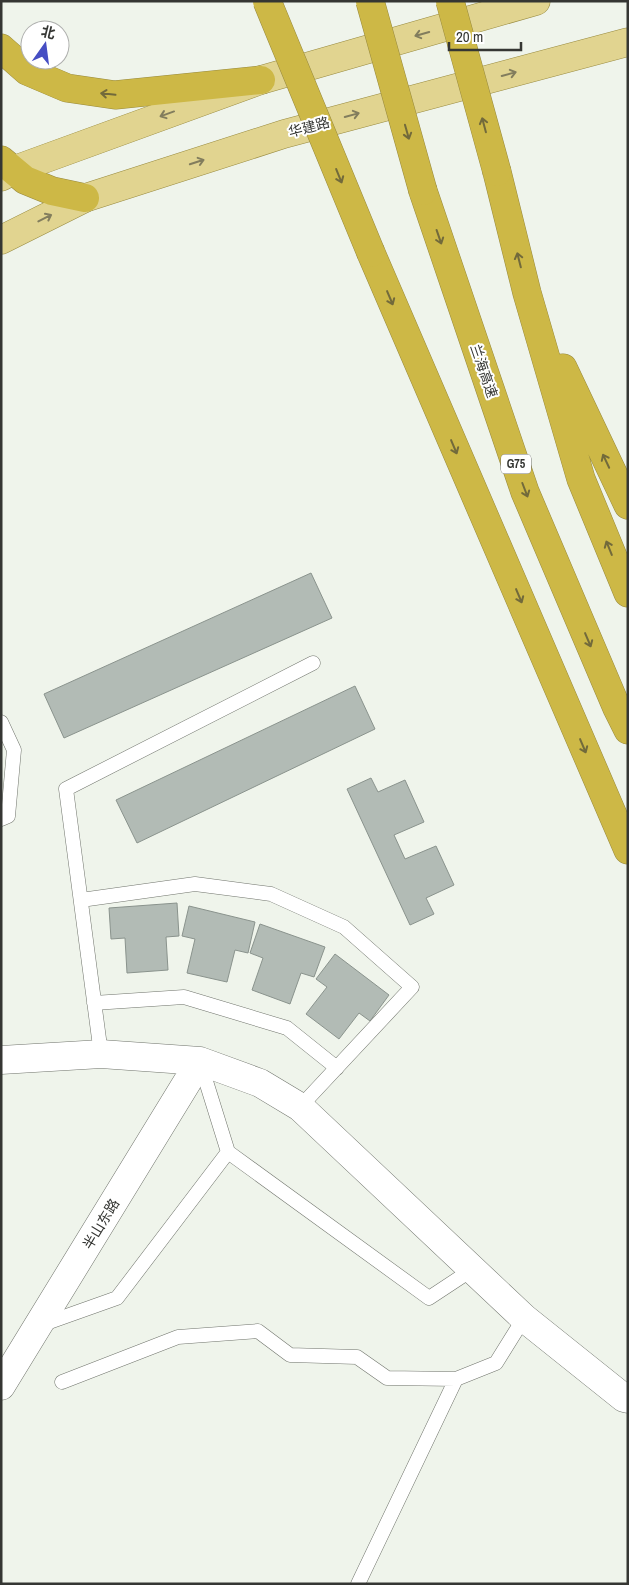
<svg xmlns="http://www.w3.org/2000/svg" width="629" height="1585" font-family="'Archivo Narrow','Noto Sans SC',sans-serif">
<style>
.building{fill:#b2bbb5;stroke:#8a938d}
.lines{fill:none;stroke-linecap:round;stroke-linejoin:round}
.service-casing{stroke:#70746c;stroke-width:15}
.tertiary-casing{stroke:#70746c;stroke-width:29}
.primary-casing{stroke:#988a3f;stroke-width:29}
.motorway-casing{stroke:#988a3f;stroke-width:29}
.service{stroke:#fff;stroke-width:14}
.tertiary{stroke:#fff;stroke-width:28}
.primary{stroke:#e1d490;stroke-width:28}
.motorway{stroke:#cdb846;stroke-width:28}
.motorway-bridge-casing{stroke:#988a3f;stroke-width:29;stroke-linecap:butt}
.motorway-bridge{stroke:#cdb846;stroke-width:28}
.oneway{stroke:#827d5d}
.oneway2{stroke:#726a3b}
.labels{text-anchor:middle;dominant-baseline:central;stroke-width:4;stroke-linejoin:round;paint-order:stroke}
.shield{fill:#fff;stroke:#727270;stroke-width:1}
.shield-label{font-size:12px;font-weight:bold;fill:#353633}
.street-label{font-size:14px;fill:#353633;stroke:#fff}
</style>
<rect width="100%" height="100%" fill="#eff4eb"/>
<path class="building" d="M311 573 332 618 64 738 44 694Z
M355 686 375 729 137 843 116 800Z
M371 778 378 792 405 780 424 822 394 835 405 859 436 846 454 885 426 898 434 914 410 925 347 789Z
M177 903 179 936 166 937 168 970 127 973 125 938 111 939 109 908Z
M189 906 255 922 248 953 235 950 227 982 187 973 195 939 182 936Z
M260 924 325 947 314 977 301 973 290 1004 252 990 263 958 250 953Z
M335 954 389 995 370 1021 359 1013 339 1039 306 1014 327 987 316 979Z"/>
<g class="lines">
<defs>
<path id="service" d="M1 722 14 750 8 816 1 819
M81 900 195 884 271 894 344 927 412 987 300 1107
M94 1003 184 997 287 1028 337 1068
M101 1054 66 789 313 663
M200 1062 228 1152 429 1298 473 1269
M41 1325 117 1298 228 1152
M62 1382 178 1337 258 1331 290 1355 357 1357 387 1378 456 1379 496 1363 524 1318
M358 1584 456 1379"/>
<path id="tertiary" d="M1 1060 101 1054 200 1061 260 1083 300 1107 524 1318 624 1398 628 1399
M1 1386 200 1061"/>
<path id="primary" d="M1 177 14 170 261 80 536 1
M1 240 85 198 284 134 628 42"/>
<path id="motorway" d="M1 48 27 71 67 88 115 95 261 80
M1 160 25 180 52 191 85 198
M497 172 527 293 581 479 628 593
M423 191 525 492 617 708 628 730
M371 253 628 850
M563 368 628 505"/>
</defs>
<use href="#service" class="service-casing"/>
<use href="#tertiary" class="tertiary-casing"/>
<use href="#primary" class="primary-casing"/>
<use href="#motorway" class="motorway-casing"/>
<use href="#service" class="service"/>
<use href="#tertiary" class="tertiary"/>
<use href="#primary" class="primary"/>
<use href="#motorway" class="motorway"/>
<defs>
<path id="motorway-bridge" d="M267 1 371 253
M370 1 423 191
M450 1 497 172"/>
</defs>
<use href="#motorway-bridge" class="motorway-bridge-casing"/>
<use href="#motorway-bridge" class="motorway-bridge"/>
</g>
<defs><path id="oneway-shaft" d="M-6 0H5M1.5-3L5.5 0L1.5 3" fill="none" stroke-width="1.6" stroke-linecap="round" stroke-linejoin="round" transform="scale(1.25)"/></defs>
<g class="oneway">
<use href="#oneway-shaft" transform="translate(422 34) rotate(164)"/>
<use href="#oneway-shaft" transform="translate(509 74) rotate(-15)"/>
<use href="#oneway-shaft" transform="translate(167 114) rotate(160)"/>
<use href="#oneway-shaft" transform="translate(352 115) rotate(-15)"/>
<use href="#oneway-shaft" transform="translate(197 162) rotate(-18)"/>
<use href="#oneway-shaft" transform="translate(45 218) rotate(-27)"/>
</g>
<g class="oneway2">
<use href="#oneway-shaft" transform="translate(108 94) rotate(-174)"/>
<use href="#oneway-shaft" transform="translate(484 125) rotate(-105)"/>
<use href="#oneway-shaft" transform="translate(407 132) rotate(74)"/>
<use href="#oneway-shaft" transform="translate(339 176) rotate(68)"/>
<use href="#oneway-shaft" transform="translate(439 237) rotate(71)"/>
<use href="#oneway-shaft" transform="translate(519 260) rotate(-104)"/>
<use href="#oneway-shaft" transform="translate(390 298) rotate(67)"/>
<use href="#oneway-shaft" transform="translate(454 447) rotate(67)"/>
<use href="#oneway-shaft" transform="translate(606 461) rotate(-115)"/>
<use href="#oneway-shaft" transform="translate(525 490) rotate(69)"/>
<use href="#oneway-shaft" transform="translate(609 548) rotate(-112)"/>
<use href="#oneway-shaft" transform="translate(519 596) rotate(67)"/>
<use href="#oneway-shaft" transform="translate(588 640) rotate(67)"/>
<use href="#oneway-shaft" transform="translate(583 746) rotate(67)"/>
</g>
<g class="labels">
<rect class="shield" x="501" y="454.5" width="30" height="19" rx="4"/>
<g class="shield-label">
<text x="516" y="464">G75</text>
</g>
<g class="street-label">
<text transform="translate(309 127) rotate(-15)">华建路</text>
<text transform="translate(484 371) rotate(71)">兰海高速</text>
<text transform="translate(101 1224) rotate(-59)">半山东路</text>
</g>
</g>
<rect width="629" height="1585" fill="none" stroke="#353633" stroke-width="5"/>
<g transform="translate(45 45) rotate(14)"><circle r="24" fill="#ffffff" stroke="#aeafad"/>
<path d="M0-4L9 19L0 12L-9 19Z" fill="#464ec3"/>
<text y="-8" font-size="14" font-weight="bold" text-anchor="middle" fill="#353633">北</text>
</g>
<path d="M449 42v8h72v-8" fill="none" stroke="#353633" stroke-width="2.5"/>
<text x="456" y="42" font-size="15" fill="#353633" stroke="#ffffff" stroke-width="4" paint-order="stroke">20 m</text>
</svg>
